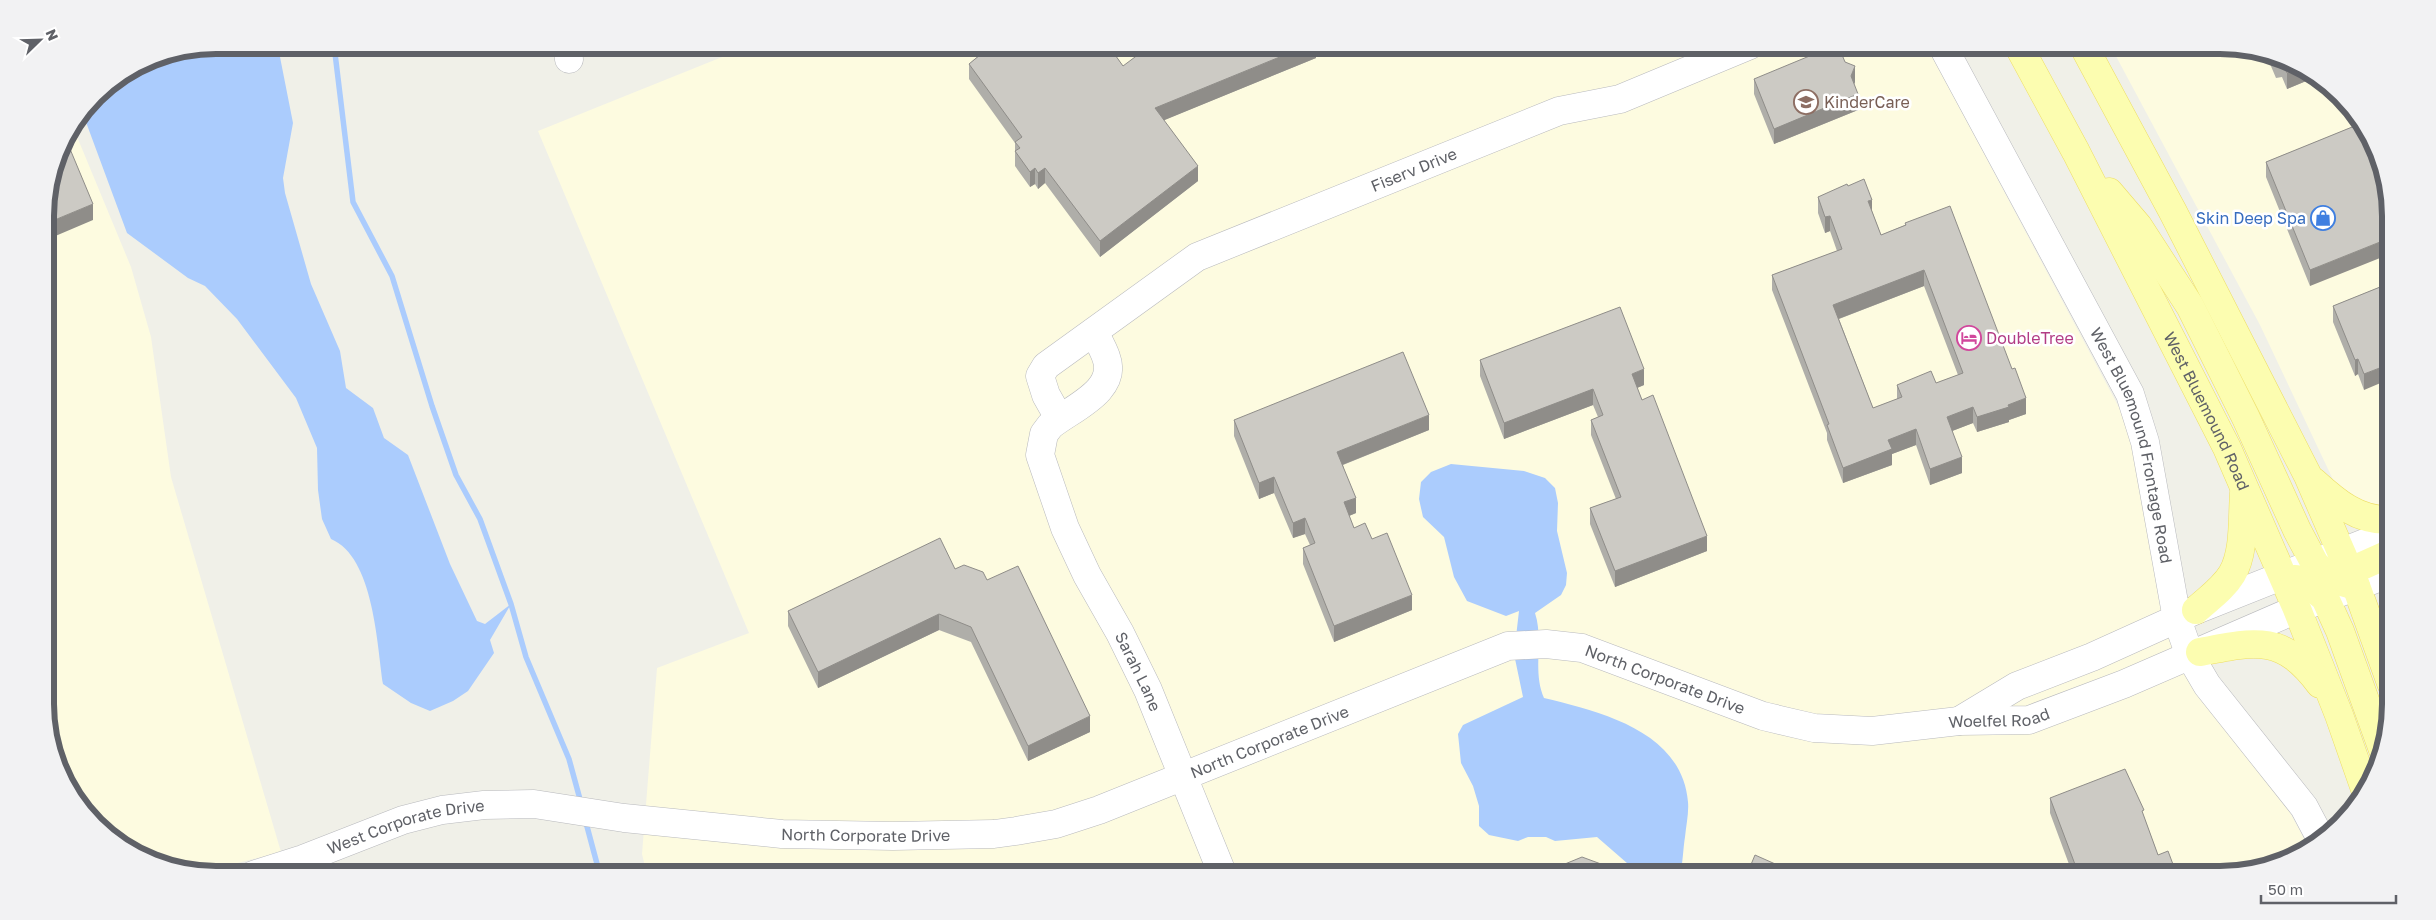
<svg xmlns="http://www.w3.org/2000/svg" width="2436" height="920" font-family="'Golos Text',sans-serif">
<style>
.commercial{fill:#fdfbe0}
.water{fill:#abccfd}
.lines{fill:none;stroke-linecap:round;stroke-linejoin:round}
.stream{stroke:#abccfd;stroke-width:5.5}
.minor-casing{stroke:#b8b9bd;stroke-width:29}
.major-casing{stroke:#eede63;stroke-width:29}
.minor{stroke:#fff;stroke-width:28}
.major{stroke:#fcfdb0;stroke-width:28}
.wall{fill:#afaea9;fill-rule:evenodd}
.shaded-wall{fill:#8f8d89}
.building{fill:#cccac4;stroke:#8f8d89;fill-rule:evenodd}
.labels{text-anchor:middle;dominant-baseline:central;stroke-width:5;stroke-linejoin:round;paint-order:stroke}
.education-label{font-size:16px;fill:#785e54;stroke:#fff;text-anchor:start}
.street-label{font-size:16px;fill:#5f6167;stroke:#fff}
.shop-label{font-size:16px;fill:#366cbe;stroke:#fff;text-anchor:end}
.hotel-label{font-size:16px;fill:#b23c85;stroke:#fff;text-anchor:start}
.rim{fill:none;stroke:#5f6167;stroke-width:6}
</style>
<rect width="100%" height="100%" fill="#f0f0e8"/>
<path class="commercial" d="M752 45H1926L2123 415 2131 440 2159 600 2191 686 2288 809 2309 848 2275 866 2231 875H647L642 854 657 668 749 633 538 131Z
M2110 45H2220L2275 54 2349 104 2373 141 2389 194 2390 512 2369 511 2336 486 2260 325Z
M73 127 131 267 151 337 171 477 281 852 226 866 192 871 160 865 87 816 48 737 45 205 63 141Z"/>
<path class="water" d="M216 45H282L280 57 293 123 283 178 285 193 311 284 340 351 346 388 373 408 384 438 408 455 450 564 477 621 485 624 511 604 490 640 494 653 468 691 453 701 430 711 411 703 383 684C377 645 374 557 331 539L322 519 318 490 317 448 296 398 237 319 205 286 188 278 127 233 83 114 103 88 151 58Z
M1451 464 1524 471 1545 478 1555 488 1558 503 1557 531 1567 573 1566 585 1561 595 1535 613C1544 640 1532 671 1544 698 1601 712 1682 731 1688 802 1689 813 1686 826 1685 837 1683 849 1683 863 1680 875H1637L1635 870 1597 837 1555 841 1546 837H1528L1518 841 1489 835 1479 826V806L1473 786 1461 763 1458 734 1463 725 1523 697 1514 654 1519 611 1506 616 1467 601 1454 577 1444 537 1423 517 1419 499 1421 482 1431 472Z"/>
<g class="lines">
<path class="stream" d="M334 45 353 202 392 276 432 406 456 475 480 519 511 604 526 657 569 759 581 803
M585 819 600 875"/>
<defs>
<g id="minor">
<path d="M567 45 569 59"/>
<path id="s1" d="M1942 45 2130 394 2145 442 2177 619 2190 656 2207 685 2304 807 2322 841"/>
<path id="s2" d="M1094 332C1098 340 1103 348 1106 357 1119 391 1070 409 1050 426L1044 434 1040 455 1065 528 1087 575 1120 633 1148 690 1223 875"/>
<path id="s3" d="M1059 418 1046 395 1040 376 1046 366 1197 257 1559 111 1620 99 1750 45"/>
<path d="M1959 721 2017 686 2092 657 2196 610 2390 533"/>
<path id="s4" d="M253 875 303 859 403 820 442 810 484 805 534 804 624 818 782 834 893 836 994 834 1016 831 1056 824 1099 810 1508 646 1546 644 1582 648 1763 716 1814 728 1872 731 1959 721 2029 720 2124 684 2297 609 2391 573"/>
</g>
<g id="major">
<path id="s5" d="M2018 45 2076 152 2227 448 2297 609 2339 715 2366 792"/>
<path d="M2083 45 2173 212 2308 476 2356 586 2391 683"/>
<path d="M2109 192 2138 226 2190 306 2246 418 2297 530 2315 564 2331 579 2356 586"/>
<path d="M2314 482C2336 502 2358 521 2390 520"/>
<path d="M2335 578 2391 553"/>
<path d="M2294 579 2304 580 2325 598 2340 631 2383 750"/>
<path d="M2196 610C2208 599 2223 589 2232 574 2245 552 2242 518 2244 493"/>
<path d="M2200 652C2255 641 2283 634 2320 684"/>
</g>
</defs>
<use href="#minor" class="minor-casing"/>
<use href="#major" class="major-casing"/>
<use href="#minor" class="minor"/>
<use href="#major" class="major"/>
</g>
<path class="wall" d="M977 45H1108L1123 66 1316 45V58L1164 120 1198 181 1100 257 1045 183 1038 189 1035 184 1030 187 1015 166V143L969 79V64L978 56Z
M2265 52 2275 54 2311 79 2287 89 2282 77 2276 78Z
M1845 62 1855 82 1854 84 1858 110 1774 144 1754 94V79Z
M2362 123 2310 286 2266 177V162Z
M1848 186 1872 211 1881 235 1905 225V223L2026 414 2009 420V422L1977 432 1973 423 1952 431 1962 473 1930 485 1916 445 1892 454V465L1843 483 1827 440V433L1772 290V275L1837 251 1830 231 1825 233 1818 213V197ZM1924 286 1958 375 1936 383 1897 385V399L1873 408 1839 319Z
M2390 283 2364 390 2358 374 2355 376 2333 322V306Z
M1480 360 1644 385 1637 388 1707 551 1615 587 1590 524V508L1616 499 1591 435V420L1598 417 1593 405 1504 439 1480 376Z
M1234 420 1429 430 1343 465 1356 513 1349 516 1354 528 1372 539 1412 610 1334 642 1303 564V548L1310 545 1305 534 1293 538 1274 493 1259 499 1234 436Z
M955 569 987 580 1090 732 1028 761 971 642 939 630 818 688 788 626V611Z
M2050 798 2144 817 2158 855 2177 875H2073L2050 813Z"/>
<path class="shaded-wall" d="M1309 45H1316V58L1155 124V108Z
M1855 66V82L1851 92V76Z
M2297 69 2311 79 2287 89V73Z
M1858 94V110L1774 144V129Z
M1198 166V181L1100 257V241Z
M1035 168V184L1030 187V172Z
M1045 168V183L1038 189V173Z
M1872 200V215L1868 201Z
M93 204V220L46 240 45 224Z
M1830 216V231L1825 233V217Z
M2390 238V254L2310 286V270Z
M1924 270V286L1833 321V305Z
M2358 359V374L2355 376V360Z
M2390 364V379L2364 390V374Z
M1644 369V385L1632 390V374Z
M1593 389V405L1504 439V423Z
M2026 398V414L2009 420V422L1977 432V417Z
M1973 407V423L1947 433V417Z
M1429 415V430L1337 467V452Z
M1916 429V445L1892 454V465L1843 483V468L1888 440Z
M1962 457V473L1930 485V469Z
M1274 477V493L1259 499V483Z
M1356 498V513L1344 518V502Z
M1305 518V534L1293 538V523Z
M1707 536V551L1615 587V571Z
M1412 595V610L1334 642V626Z
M939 614V630L818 688V672Z
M1090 716V732L1028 761V746Z"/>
<path class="building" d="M979 45H1108L1123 66 1151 45H1309L1155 108 1198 166 1100 241 1045 168 1038 173 1035 168 1030 172 1015 151 1020 148 1015 142 1022 137 969 64 980 55Z
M1836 45H1838L1845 62 1855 66 1851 76 1858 94 1774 129 1754 79Z
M2272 54H2275L2297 69 2287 73 2282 61 2276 62Z
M2362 123 2373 141 2389 194 2390 238 2310 270 2266 162Z
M65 137 93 204 45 224V205L63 141Z
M1864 179 1872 200 1868 201 1881 235 1906 225 1905 223 1950 206 2012 369 2015 368 2026 398 2008 405 2009 407 1977 417 1973 407 1947 417 1962 457 1930 469 1916 429 1888 440 1892 449 1843 468 1827 425 1829 424 1772 275 1842 249 1830 216 1825 217 1818 197 1847 184 1848 186ZM1924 270 1963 373 1936 383 1931 371 1897 385 1902 397 1873 408 1833 305Z
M2390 283V364L2364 374 2358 359 2355 360 2333 306Z
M1620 307 1644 369 1632 374 1642 400 1653 395 1707 536 1615 571 1590 508 1621 497 1591 420 1603 415 1593 389 1504 423 1480 360Z
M1403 352 1429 415 1337 452 1356 498 1344 502 1354 528 1365 523 1372 539 1387 533 1412 595 1334 626 1303 548 1315 543 1305 518 1293 523 1274 477 1259 483 1234 420Z
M940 538 955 569 964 565 983 572 987 580 1018 566 1090 716 1028 746 971 627 939 614 818 672 788 611Z
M2125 769 2144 810 2142 811 2158 855 2168 851 2177 875H2079L2050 798Z
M1755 855 1800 875H1741L1742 872 1747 874Z
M1582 857 1601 864 1606 875H1538Z"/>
<defs>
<symbol id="school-ring" viewBox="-11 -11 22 22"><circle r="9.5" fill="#fff" stroke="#8d6e63" stroke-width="1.5"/><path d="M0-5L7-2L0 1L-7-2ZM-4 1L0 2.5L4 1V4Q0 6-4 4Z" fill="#8d6e63"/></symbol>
<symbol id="shop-ring" viewBox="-11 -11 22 22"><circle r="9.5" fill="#fff" stroke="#3f7fe0" stroke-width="1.5"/><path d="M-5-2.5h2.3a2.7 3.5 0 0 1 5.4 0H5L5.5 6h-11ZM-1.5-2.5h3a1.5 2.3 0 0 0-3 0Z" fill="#3f7fe0"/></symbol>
<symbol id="hotel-ring" viewBox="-11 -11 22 22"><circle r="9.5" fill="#fff" stroke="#d1479c" stroke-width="1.5"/><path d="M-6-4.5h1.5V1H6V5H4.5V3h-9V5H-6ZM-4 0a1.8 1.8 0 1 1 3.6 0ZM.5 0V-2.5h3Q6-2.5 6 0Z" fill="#d1479c"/></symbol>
</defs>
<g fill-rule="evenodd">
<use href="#school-ring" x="1792" y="88" width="28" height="28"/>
<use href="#shop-ring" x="2309" y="204" width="28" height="28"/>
<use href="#hotel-ring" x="1955" y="324" width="28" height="28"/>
</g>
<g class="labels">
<g class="education-label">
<text x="1824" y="102">KinderCare</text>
</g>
<g class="street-label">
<text stroke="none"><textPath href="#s3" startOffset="478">Fiserv Drive</textPath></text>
<text stroke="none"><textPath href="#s5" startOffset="412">West Bluemound Road</textPath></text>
<text stroke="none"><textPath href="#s1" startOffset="446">West Bluemound Frontage Road</textPath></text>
<text stroke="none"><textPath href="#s2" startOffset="394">Sarah Lane</textPath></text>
<text stroke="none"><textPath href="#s4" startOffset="1466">North Corporate Drive</textPath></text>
<text stroke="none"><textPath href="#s4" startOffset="1809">Woelfel Road</textPath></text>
<text stroke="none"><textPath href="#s4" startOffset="1046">North Corporate Drive</textPath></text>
<text stroke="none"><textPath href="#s4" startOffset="161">West Corporate Drive</textPath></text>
<text stroke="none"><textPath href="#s4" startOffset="626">North Corporate Drive</textPath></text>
</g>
<g class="shop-label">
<text x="2306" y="218">Skin Deep Spa</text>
</g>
<g class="hotel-label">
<text x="1986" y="338">DoubleTree</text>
</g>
</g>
<path d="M0 0H2436V920H0ZM216 54H2220A162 162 0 0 1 2382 216V704A162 162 0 0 1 2220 866H216A162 162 0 0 1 54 704V216A162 162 0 0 1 216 54Z" fill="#f2f2f3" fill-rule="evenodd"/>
<path class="rim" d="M216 54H2220A162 162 0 0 1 2382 216V704A162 162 0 0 1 2220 866H216A162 162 0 0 1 54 704V216A162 162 0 0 1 216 54Z"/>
<g transform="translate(40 40) rotate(67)" stroke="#ffffff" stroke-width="4" paint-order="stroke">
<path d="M0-4L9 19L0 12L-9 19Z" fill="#5f6167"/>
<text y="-8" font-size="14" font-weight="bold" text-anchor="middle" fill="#5f6167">N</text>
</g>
<path d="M2261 895v8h135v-8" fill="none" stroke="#5f6167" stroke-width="2.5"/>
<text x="2268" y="895" font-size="15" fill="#5f6167" stroke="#ffffff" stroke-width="4" paint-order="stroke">50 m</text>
</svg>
